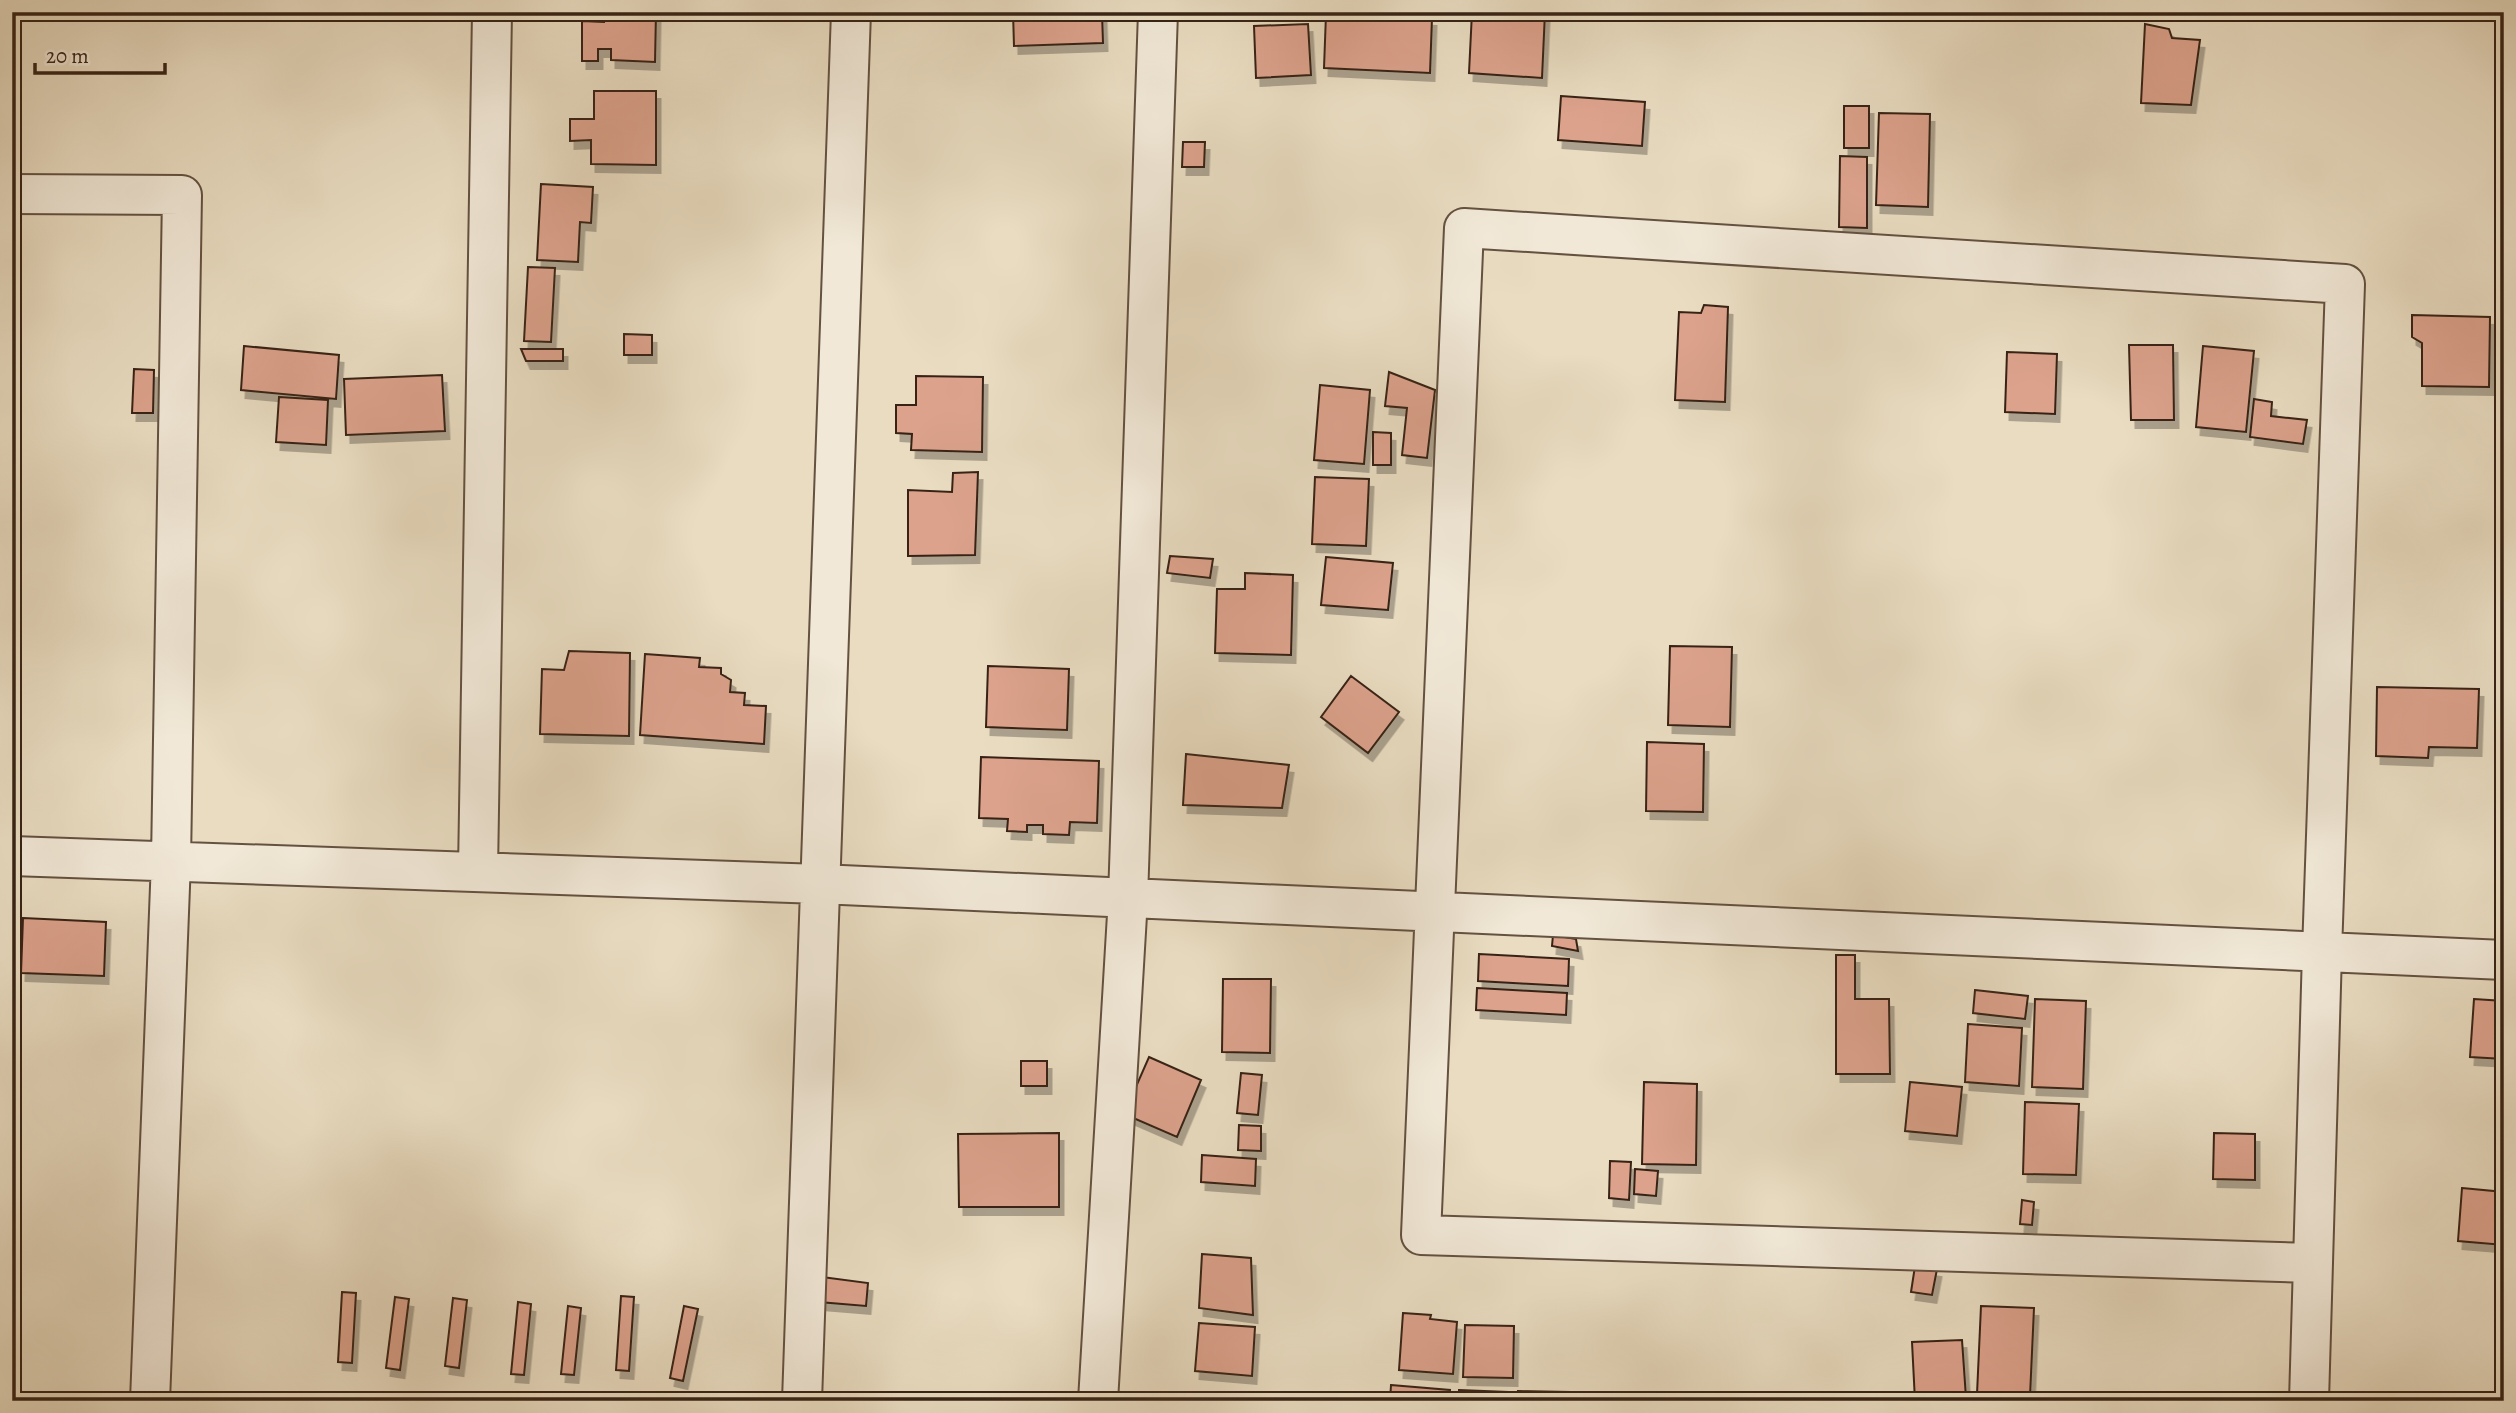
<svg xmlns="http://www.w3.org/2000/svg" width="2516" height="1413" font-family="Alegreya,serif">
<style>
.building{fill:#dca28c;stroke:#372315;stroke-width:2;filter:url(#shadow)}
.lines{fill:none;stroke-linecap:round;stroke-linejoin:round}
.minor-casing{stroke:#645140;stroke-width:42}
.minor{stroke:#f1e8d7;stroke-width:38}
</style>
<defs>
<filter id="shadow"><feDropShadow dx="4.5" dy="8" stdDeviation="0" flood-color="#0004"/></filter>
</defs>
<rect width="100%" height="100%" fill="#e9dcc1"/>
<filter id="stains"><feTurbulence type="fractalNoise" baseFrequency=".00286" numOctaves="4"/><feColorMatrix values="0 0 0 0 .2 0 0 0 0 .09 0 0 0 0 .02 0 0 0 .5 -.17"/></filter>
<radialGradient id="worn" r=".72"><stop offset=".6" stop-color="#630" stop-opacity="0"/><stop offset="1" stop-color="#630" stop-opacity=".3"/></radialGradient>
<path class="building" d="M605 12H656L655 62 611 60V49H598V61H582V21L604 22Z
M1013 12 1102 13 1103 43 1014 46Z
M1472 12H1545L1542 78 1469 73Z
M1326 14 1432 18 1430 73 1324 68Z
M1308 24 1311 75 1256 78 1254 26Z
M2145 24 2169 29 2172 38 2200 40 2191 105 2141 103Z
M594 91H656V165L591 164V140L570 141V119H594Z
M1561 96 1645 102 1642 146 1558 140Z
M1844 106H1869V148H1844Z
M1879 113 1930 114 1928 207 1876 205Z
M1183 142H1205L1204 167H1182Z
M1840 156 1867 157V228L1839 227Z
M541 184 593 187 591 223 580 222 578 262 537 260Z
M528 267 555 268 551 342 524 341Z
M1704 305 1728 307 1725 402 1675 400 1679 312 1701 313Z
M2412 315 2490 317 2489 387 2422 386V343L2412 337Z
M624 334 652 335V355H624Z
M2129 345H2173L2174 420H2131Z
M244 346 339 355 336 399 241 390Z
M2203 346 2254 351 2246 432 2196 427Z
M521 349H563V361H526Z
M2007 352 2057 354 2055 414 2005 412Z
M134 369 154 370 153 413H132Z
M1389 372 1435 390 1427 458 1402 455 1407 408 1385 406Z
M442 375 445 431 346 435 344 379Z
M916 376 983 377 982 452 911 450 912 434 896 433V405H916Z
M1320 385 1370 390 1364 464 1314 460Z
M279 397 328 400 326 445 276 442Z
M2254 399 2272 402 2271 416 2307 420 2303 444 2250 437Z
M1373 432 1391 433V465H1373Z
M978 472 975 555 908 556V490L952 492 953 473Z
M1315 477 1369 479 1366 546 1312 544Z
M1170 556 1213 559 1210 578 1167 573Z
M1326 557 1393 563 1388 610 1321 605Z
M2500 560 2504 561V582L2498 581Z
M1245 573 1293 575 1291 655 1215 653 1217 589H1245Z
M1670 646 1732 647 1730 727 1668 725Z
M569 651 630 653 629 736 540 734 542 669 564 670Z
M645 654 700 658 699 667 721 668V674L731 680 730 692 745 693 744 705 766 706 764 744 640 735Z
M988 666 1069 669 1067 730 986 727Z
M1351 676 1399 712 1368 753 1321 717Z
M2377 687 2479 689 2477 748 2429 747 2428 758 2376 756Z
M1647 742 1704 744 1703 812 1646 811Z
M1186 754 1289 765 1282 808 1183 805Z
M981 757 1099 761 1097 823 1070 822 1069 835 1043 834V825H1027V832L1007 831 1008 819 979 818Z
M23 918 106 922 104 976 21 973Z
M1553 935 1576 939 1578 951 1552 946Z
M1479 954 1569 959 1568 986 1478 981Z
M1836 955H1855V999H1889L1890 1074H1836Z
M1223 979H1271L1270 1053 1222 1052Z
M1477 988 1567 993 1566 1015 1476 1010Z
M1975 990 2028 996 2025 1019 1973 1013Z
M2035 999 2086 1001 2083 1089 2032 1087Z
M2474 999 2504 1001V1059L2470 1057Z
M1968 1024 2022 1028 2019 1086 1965 1082Z
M1149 1057 1201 1080 1177 1137 1124 1114Z
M1021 1061H1047V1086H1021Z
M1241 1073 1262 1075 1258 1115 1237 1113Z
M1644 1082 1697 1084 1696 1165 1642 1164Z
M1910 1082 1962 1087 1957 1136 1905 1131Z
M2025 1102 2079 1104 2076 1175 2023 1174Z
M1239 1125 1261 1126V1151L1238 1150Z
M1059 1133V1207H959L958 1134Z
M2214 1133 2255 1134V1180L2213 1179Z
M1202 1155 1256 1159 1255 1186 1201 1182Z
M1610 1161 1631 1162 1629 1200 1609 1198Z
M1635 1169 1658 1171 1656 1196 1634 1194Z
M2462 1188 2504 1192V1245L2458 1241Z
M2022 1200 2034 1202 2032 1225 2020 1224Z
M1202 1254 1251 1258 1253 1315 1199 1308Z
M1915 1266 1937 1269 1932 1295 1911 1292Z
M822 1277 868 1283 866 1306 819 1302Z
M342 1292 356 1293 352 1363 338 1362Z
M621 1296 634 1297 629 1371 616 1370Z
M395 1297 409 1299 400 1370 386 1368Z
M453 1298 467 1300 459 1368 445 1366Z
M518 1302 531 1304 524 1375 511 1374Z
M568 1306 581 1308 574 1375 561 1374Z
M684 1306 698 1309 683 1381 670 1378Z
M1981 1306 2034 1308 2030 1396 1977 1394Z
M1403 1313 1431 1315 1430 1319 1457 1322 1453 1374 1399 1370Z
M1199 1323 1255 1327 1252 1376 1195 1371Z
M1465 1325 1514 1326 1513 1378 1463 1377Z
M1962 1340 1966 1398 1915 1401 1912 1342Z
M1391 1385 1450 1390 1449 1401H1390Z
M1459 1390 1508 1392V1401H1459Z
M1518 1391 1570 1392V1401H1518Z
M1888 1398 1889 1401H1838V1400Z"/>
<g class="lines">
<defs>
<path id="minor" d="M12 194 182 195 171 861 150 1401
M12 856 820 884 2504 960
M478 871 492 12
M802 1401 851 12
M1098 1401 1128 898 1158 12
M2309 1401 2322 952 2345 284 1464 228 1421 1235 2313 1263"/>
</defs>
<use href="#minor" class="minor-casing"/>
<use href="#minor" class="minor"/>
</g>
<rect width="2516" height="1413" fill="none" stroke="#e9dcc1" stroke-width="42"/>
<rect x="14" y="14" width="2488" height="1385" fill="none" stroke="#372315" stroke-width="3.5"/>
<rect x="21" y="21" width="2474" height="1371" fill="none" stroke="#372315" stroke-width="2"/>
<path d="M35 63v10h130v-10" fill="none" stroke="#372315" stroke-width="3.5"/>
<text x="46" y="63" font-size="21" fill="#372315" stroke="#f1e8d7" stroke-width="5" paint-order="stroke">20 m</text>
<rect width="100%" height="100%" filter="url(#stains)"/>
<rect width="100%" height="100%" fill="url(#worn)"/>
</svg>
